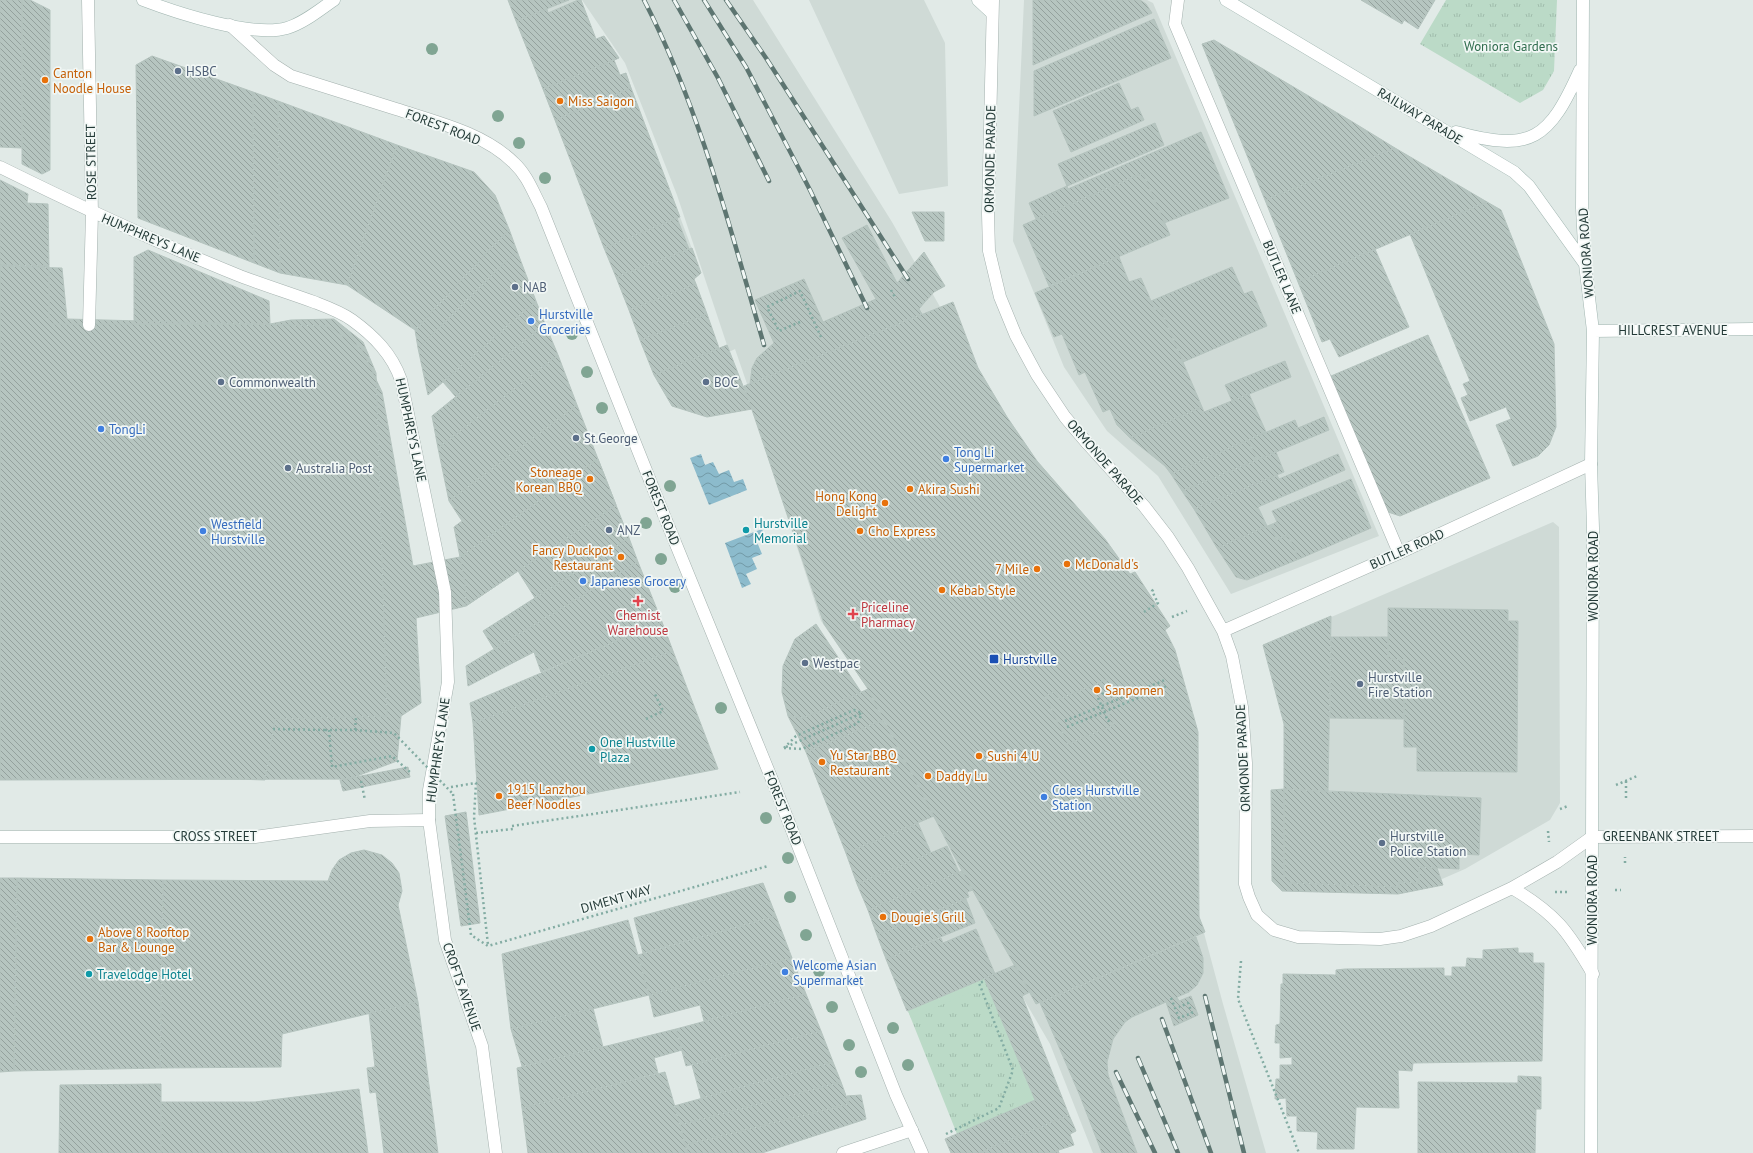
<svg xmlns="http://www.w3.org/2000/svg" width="1753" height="1153" font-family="'PT Sans',sans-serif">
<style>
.built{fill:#cfdad6;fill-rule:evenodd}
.grass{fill:url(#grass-tufts)}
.garden{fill:#bbdac7}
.water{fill:url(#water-waves)}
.building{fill:url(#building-back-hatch);stroke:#b4c3be}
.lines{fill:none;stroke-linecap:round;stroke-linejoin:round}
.lane-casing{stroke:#a4b1ae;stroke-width:13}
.street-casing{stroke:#a4b1ae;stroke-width:13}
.secondary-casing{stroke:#a0b5b0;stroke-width:13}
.path{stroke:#83aca3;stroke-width:2.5;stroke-dasharray:2 3;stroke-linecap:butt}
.lane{stroke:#fff;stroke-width:12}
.street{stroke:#fff;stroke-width:12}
.secondary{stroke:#fff;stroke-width:12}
.rail-casing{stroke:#5d7571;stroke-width:4.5}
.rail{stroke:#f1f7f5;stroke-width:3;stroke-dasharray:9;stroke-linecap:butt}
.path-bridge{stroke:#83aca3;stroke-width:2.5;stroke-dasharray:2 3;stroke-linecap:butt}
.tree{fill:#80a593}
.service-dot{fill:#5c6f8a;stroke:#f1f7f5;stroke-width:1.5}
.food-dot{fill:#e8710a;stroke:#f1f7f5;stroke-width:1.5}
.shop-dot{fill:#3f7fe0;stroke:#f1f7f5;stroke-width:1.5}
.culture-dot{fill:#0f9aa8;stroke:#f1f7f5;stroke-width:1.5}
.health-dot{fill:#e0444e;stroke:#f1f7f5;stroke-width:1.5}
.transit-dot{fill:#1a4fb4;stroke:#f1f7f5;stroke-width:1.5}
.labels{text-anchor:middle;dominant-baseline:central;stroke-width:3.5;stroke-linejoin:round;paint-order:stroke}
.park-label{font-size:13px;fill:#306d4e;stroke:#f1f7f5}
.service-label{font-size:13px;fill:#4e5e75;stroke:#f1f7f5;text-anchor:start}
.food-label{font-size:13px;fill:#c56008;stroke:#f1f7f5;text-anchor:start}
.street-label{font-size:13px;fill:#223936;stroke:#f1f7f5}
.shop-label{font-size:13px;fill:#366cbe;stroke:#f1f7f5;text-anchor:start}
.culture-label{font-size:13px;fill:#0d838f;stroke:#f1f7f5;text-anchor:start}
.health-label{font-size:13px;fill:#be3a42;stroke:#f1f7f5;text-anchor:start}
.transit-label{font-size:13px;fill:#164399;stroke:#f1f7f5;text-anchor:start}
</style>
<defs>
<pattern id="grass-tufts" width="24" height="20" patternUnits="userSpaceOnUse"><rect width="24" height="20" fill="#bbdac7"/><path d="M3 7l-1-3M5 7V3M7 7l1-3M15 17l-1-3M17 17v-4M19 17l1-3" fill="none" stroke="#a0bcac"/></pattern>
<pattern id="water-waves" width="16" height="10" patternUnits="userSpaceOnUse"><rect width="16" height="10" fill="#8cbbcc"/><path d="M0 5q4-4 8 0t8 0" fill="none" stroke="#7299a6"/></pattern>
<pattern id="building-back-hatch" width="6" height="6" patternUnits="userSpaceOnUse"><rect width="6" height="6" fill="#b6c5c0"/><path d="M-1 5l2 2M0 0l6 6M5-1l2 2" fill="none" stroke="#94a19d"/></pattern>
</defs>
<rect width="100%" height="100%" fill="#e1eae7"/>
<path class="built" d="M508 0H581L596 39 604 36 619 58 614 61 620 75 626 73 701 273 694 279 719 348 727 345 677 195 625 63 582 0H753L892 222 1043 489 1174 821 1223 1004 1266 1153H1093L1050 1044 1022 996 1030 992 1015 965 907 1011 806 752 868 689 821 621 752 409 707 417 672 406 654 375ZM735 349 755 407 752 408 729 352Z
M809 0H924L945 43 948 186 899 194Z
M1024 0H1147L1153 3 1379 536 1231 594 1158 476 1107 431 1064 367 1013 241Z
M1553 522 1559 527 1560 803 1550 820 1465 869 1442 879 1422 885 1389 887 1287 732 1268 644Z"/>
<path class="grass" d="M1446 0H1557L1554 71 1543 90 1520 103 1420 44Z
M984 978 1035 1100 957 1134 908 1011Z"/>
<path class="garden" d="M975 982 978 989 911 1018 908 1011Z
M1000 1017 1035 1100 1011 1110 1023 1082 998 1018Z"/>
<path class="water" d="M701 454 705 465 713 462 719 474 729 470 734 482 743 479 747 490 709 505 690 458Z
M762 529 765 538 757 542 762 554 752 558 757 569 746 574 751 584 742 588 725 543Z"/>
<path class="building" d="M0 0H22V148L0 147Z
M22 0H30L50 10V170L42 174 22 164Z
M508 0H569L516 21Z
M578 0H581L596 39 604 36 619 58 543 89 516 21 547 9 548 13Z
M1033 0H1140L1146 4 1152 13 1033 65Z
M1361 0H1435L1418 29 1404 20 1402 24Z
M1154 19 1171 58 1034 116V71Z
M1214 40 1351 121 1395 148 1265 200 1202 44Z
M152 56 253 92 254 263 138 218 136 65Z
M614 60 620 75 626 73 631 88 555 120 543 89Z
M1119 83 1131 110 1138 107 1144 120 1071 152 1053 111Z
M631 88 680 217 604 248 555 120Z
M253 92 278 101 280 273 254 263Z
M278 101 397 145 347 285 280 273Z
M1155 123 1164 145 1067 186 1058 164Z
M1201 132 1229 198 1164 223 1143 173 1036 219 1029 203 1067 186 1068 189Z
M397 145 474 172 495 195 509 229 415 330 347 285Z
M1395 148 1487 202 1298 282 1265 200Z
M1143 173 1170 235 1049 286 1023 225Z
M0 180 28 194 27 203 48 204 49 266 0 265Z
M1487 202 1501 210 1554 344 1556 427 1549 445 1538 456 1513 466 1496 425 1511 419 1506 407 1470 421 1461 398 1468 395 1463 384 1470 381 1410 234Z
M912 212H944V241H925Z
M677 218 689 249 616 277 604 248Z
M867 225 897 283 924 252 945 286 934 292 924 303 919 309 922 314 750 384 752 368 757 358 774 343 755 300 804 279 823 322 876 299 842 238Z
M509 229 517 251 418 348 415 330Z
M692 248 701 273 694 279 696 284 629 310 616 277Z
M1375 249 1409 327 1339 357 1330 339 1322 342 1298 282Z
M148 250 269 301 270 324H134V257Z
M517 251 536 301 428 395 418 348Z
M1119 257 1129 282 1141 278 1155 310 1160 308 1202 407 1130 438 1117 425 1110 409 1103 412 1085 372 1079 375 1062 334 1054 337 1035 293Z
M0 265 49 266V324H270L291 320 334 319 363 342 376 373 387 716 275 719 265 780 207 778 0 779Z
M0 266 62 268 67 319 327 326 361 348 382 392 413 566 460 557 598 459 616 505 466 606 416 618 421 703 401 716 397 761 349 779 0 780Z
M1232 267 1244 294 1252 291 1267 326 1183 362 1160 308 1155 310 1151 301Z
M696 284 707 314 640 340 629 310Z
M536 301 545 324 456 397 443 382Z
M953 302 978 368 1007 417 1037 461 1105 539 1130 574 1135 572 1170 626 1165 630 1175 650 1198 732 1199 917 1205 932 1036 1004 962 871 868 689 824 624 744 386Z
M707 314 719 348 654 375 640 340Z
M545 324 558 355 438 448 432 416Z
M1428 335 1490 478 1400 516 1388 512 1331 376Z
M727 345 752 409 707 417 672 406 654 375Z
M558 355 577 405 449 501 438 448Z
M1285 361 1291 377 1232 401 1225 385Z
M1249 394 1266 432 1171 474 1165 466 1130 438 1202 407 1204 412Z
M577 405 598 459 460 557 454 527 462 521 449 501Z
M1324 417 1329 430 1257 460 1248 440 1295 420 1298 428Z
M1248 440 1257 460 1182 491 1171 474Z
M1276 452 1284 472 1194 509 1182 491Z
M1338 454 1345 470 1258 507 1267 526 1217 548 1194 509 1277 475 1279 479Z
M598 459 616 505 466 606 465 583 460 557Z
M1351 479 1371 528 1299 559 1288 535 1277 540 1270 525 1277 522 1272 511Z
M616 505 629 538 535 598 518 571Z
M1270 525 1277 540 1288 535 1299 559 1247 580 1236 577 1217 548Z
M629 538 638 562 494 649 483 631Z
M638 562 662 622 541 672 534 652 468 686 466 666Z
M1388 608 1508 610V621H1518L1517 772 1417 771V747H1404V660L1388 659Z
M1331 616 1328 792 1284 789V724L1263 645Z
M662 622 673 651 473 723 470 703Z
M816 624 861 692 804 718 788 716 782 692 783 666 795 639Z
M1331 637H1388V659L1404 660V719L1330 718Z
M673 651 718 769 479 815 473 723Z
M1106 680 1114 698 1104 701 1114 725 1068 744 1045 696 1055 691 1059 699Z
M868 689 883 720 806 752 788 716 804 718Z
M883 720 934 816 846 853 806 752Z
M408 767 410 777 343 791 340 780Z
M1284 789 1481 798 1479 855 1459 854V869L1419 867V883L1399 882V887L1290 883 1284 878Z
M1284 789V878L1290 883 1399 887V882L1419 883V867L1437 868 1443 885 1398 894 1282 891 1272 881 1271 790Z
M466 812 480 923 461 926 445 816Z
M918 823 931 853 857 884 846 853Z
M947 846 959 872 868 910 857 884Z
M364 850 382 855 392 863 399 873 402 891 398 905 418 1002 282 1034 281 1067 160 1068 163 880 328 881 332 870 339 860 351 853Z
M962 871 973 890 967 892 969 897 877 935 868 910Z
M0 878H17L14 1071 0 1072Z
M17 878 163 880 160 1068 14 1071Z
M763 883 776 916 643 953 634 918Z
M966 899 975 923 886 959 877 935Z
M776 916 792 958 649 995 638 955Z
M628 920 649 995 511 1029 502 954Z
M976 929 995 974 907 1011 886 959 941 938 943 943Z
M1196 937 1203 958V973L1197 985 1189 992 1177 997 1179 1001 1191 996 1198 1015 1174 1026 1166 1002 1132 1017 1125 1022 1113 1039 1107 1062 1108 1075 1137 1153H1102L1080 1096 1040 1003Z
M1518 948V953H1533V963H1544L1542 1061 1413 1063 1412 1071 1398 1070 1399 1108 1356 1107 1354 1149H1317L1318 1132 1297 1131V1116H1287L1286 1098 1275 1099 1276 1079H1280V1065H1292V1057L1280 1058V1043H1275L1276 1025 1280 1024 1281 984H1283V974L1336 975V970L1345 969 1444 968V976H1452V967H1466L1467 958 1483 959V950Z
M792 958 806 994 704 1021 700 1005 654 1017 649 995Z
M1015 965 1030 992 1022 996 1069 1115 979 1153H951L945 1139 1035 1100 984 978Z
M806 994 821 1031 686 1066 676 1029Z
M418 1002 438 1153H384L376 1092 370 1093 367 1068 375 1067 369 1013Z
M593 1008 603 1047 522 1066 511 1029Z
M676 1029 682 1050 654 1058 658 1073 522 1108 517 1068Z
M821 1031 833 1062 701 1098 692 1065Z
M833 1062 841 1082 680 1125 674 1106Z
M665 1072 688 1153H528L522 1108Z
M1518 1076 1541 1077V1109H1536L1535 1153H1418V1082L1518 1083Z
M841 1082 849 1104 685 1145 680 1125Z
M161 1084V1153H59L60 1085Z
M359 1089 368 1153H161V1102H255Z
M861 1095 866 1119 762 1153H688L685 1145 849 1104 847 1096Z
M1069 1115 1076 1131 1070 1134 1074 1145 1050 1153H979Z
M1058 1150 1059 1153H1050Z"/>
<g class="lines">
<defs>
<path id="lane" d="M1178 0 1175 24 1399 553
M0 167C79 206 158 243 240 276 264 285 289 293 314 302 327 307 341 312 352 320 374 336 392 354 401 380L445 592 448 682 429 790V820
M843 1153 912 1130"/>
<path id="street" d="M88 0 92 213 89 325
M993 0 988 214 989 251 1000 297 1016 336 1037 375 1065 417 1087 443 1144 506 1168 537 1188 568 1223 631 1232 656 1242 707 1246 763 1245 884 1249 897 1257 915 1274 930 1298 937 1380 939 1401 936 1431 926 1512 888 1557 862 1592 837 1753 836
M230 25 274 65 291 76C326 87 361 98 396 109 436 122 484 133 514 163 527 175 533 192 541 207L657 498 775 787 896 1095 922 1153
M1223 631 1399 553 1591 464
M0 837H255L370 821 429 820 445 940 482 1046 496 1153
M1512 888C1556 914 1568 931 1593 974"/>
<path id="secondary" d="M143 0C177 13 253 38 287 28 304 23 319 10 334 0
M978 0 992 13
M1226 0 1514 172 1529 186 1585 264
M1583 0 1582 208 1585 264 1593 331 1591 464 1593 528 1591 1153
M1456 132C1532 153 1549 139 1580 70
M1593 331 1753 329"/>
</defs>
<use href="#lane" class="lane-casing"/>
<use href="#street" class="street-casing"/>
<use href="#secondary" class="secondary-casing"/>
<path class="path" d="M891 290 896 299
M800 322 779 331 767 307 800 291 821 337
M1144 612 1158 603 1152 591 1155 588
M1172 617 1187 611
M1102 694 1110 690
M1098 698 1108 721 1112 719
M646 719 663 711 654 692
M1065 721 1165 680
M1067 727 1167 686
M273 729 325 730
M329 730 332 767 392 756 411 773
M355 730 356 717
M786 747 862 713
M784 748 802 749 858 723 862 713
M784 748 796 736 854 710 862 713
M361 781 365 800
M1626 781V799
M1616 785 1637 776
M451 787 476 783 474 817 488 945
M453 794 471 935 488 946 768 866
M1560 809 1568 806
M512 826 740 792
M1548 831 1549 842
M476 833 513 829
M1625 863V857
M1615 890H1621
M1555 892H1567
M1241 961 1238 999 1299 1153
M1171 998 1179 1018 1192 1013 1188 1003 1179 1007
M946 1134 999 1108 1013 1070 979 983 985 981"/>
<use href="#lane" class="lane"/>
<use href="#street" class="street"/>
<use href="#secondary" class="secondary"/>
<defs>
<path id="rail" d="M644 0C700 109 730 228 764 345
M674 0 718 78 769 181
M704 0 746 67 810 190 867 308
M726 0 766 58 908 279
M1205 996 1244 1153
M1162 1019 1211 1153
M1138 1058 1178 1153
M1116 1072 1155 1153"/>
</defs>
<use href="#rail" class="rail-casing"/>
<use href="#rail" class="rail"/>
<path class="path-bridge" d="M325 730H355L394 733 453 794"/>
</g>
<g class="tree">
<circle cx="432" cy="49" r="6"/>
<circle cx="498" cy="116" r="6"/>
<circle cx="519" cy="143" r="6"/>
<circle cx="545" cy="178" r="6"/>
<circle cx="572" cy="334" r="6"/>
<circle cx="587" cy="372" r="6"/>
<circle cx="602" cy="408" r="6"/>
<circle cx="670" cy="486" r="6"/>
<circle cx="646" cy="523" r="6"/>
<circle cx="661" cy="559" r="6"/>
<circle cx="675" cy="587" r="6"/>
<circle cx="721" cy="708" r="6"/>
<circle cx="766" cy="818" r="6"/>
<circle cx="788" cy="858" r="6"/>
<circle cx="790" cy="897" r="6"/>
<circle cx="806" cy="935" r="6"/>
<circle cx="819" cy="971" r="6"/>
<circle cx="832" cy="1007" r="6"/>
<circle cx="893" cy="1028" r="6"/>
<circle cx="849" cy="1045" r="6"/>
<circle cx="908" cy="1065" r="6"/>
<circle cx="861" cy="1072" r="6"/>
</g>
<g class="service-dot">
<circle cx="178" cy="71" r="4"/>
<circle cx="515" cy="287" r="4"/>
<circle cx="221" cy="382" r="4"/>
<circle cx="706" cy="382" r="4"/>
<circle cx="576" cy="438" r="4"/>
<circle cx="288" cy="468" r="4"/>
<circle cx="609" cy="530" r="4"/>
<circle cx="805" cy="663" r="4"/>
<circle cx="1360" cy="684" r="4"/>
<circle cx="1382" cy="843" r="4"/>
</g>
<g class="food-dot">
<circle cx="45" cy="80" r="4"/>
<circle cx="560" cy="101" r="4"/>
<circle cx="590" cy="479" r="4"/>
<circle cx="910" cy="489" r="4"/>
<circle cx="885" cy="503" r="4"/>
<circle cx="860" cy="531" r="4"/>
<circle cx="621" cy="557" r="4"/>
<circle cx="1067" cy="564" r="4"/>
<circle cx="1037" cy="569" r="4"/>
<circle cx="942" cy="590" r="4"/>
<circle cx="1097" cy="690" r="4"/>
<circle cx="979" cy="756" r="4"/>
<circle cx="822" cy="762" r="4"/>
<circle cx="928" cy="776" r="4"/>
<circle cx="499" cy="796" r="4"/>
<circle cx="883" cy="917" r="4"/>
<circle cx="90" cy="939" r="4"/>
</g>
<g class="shop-dot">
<circle cx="531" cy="321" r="4"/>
<circle cx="101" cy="429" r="4"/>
<circle cx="946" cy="459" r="4"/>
<circle cx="203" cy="531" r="4"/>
<circle cx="583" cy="581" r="4"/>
<circle cx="1044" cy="797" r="4"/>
<circle cx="785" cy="972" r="4"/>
</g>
<g class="culture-dot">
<circle cx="746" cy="530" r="4"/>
<circle cx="592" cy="749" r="4"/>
<circle cx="89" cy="974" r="4"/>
</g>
<g class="health-dot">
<path d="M636 595h4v4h4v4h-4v4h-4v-4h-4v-4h4z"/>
<path d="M851 608h4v4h4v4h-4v4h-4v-4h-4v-4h4z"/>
</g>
<rect class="transit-dot" x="989" y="654" width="10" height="10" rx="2"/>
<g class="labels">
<g class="park-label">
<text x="1511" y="46">Woniora Gardens</text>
</g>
<g class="service-label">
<text x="186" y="71">HSBC</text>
<text x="523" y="287">NAB</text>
<text x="229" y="382">Commonwealth</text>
<text x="714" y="382">BOC</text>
<text x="584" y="438">St.George</text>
<text x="296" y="468">Australia Post</text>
<text x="617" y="530">ANZ</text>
<text x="813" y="663">Westpac</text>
<text x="1368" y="677">Hurstville<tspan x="1368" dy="15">Fire Station</tspan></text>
<text x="1390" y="836">Hurstville<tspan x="1390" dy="15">Police Station</tspan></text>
</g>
<g class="food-label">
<text x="53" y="73">Canton<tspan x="53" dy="15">Noodle House</tspan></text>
<text x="568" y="101">Miss Saigon</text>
<text x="582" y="472" text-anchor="end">Stoneage<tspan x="582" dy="15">Korean BBQ</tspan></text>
<text x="918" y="489">Akira Sushi</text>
<text x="877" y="496" text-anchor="end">Hong Kong<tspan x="877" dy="15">Delight</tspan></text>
<text x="868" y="531">Cho Express</text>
<text x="613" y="550" text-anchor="end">Fancy Duckpot<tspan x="613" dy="15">Restaurant</tspan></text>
<text x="1075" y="564">McDonald's</text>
<text x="1029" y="569" text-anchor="end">7 Mile</text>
<text x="950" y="590">Kebab Style</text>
<text x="1105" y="690">Sanpomen</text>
<text x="830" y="755">Yu Star BBQ<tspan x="830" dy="15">Restaurant</tspan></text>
<text x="987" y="756">Sushi 4 U</text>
<text x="936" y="776">Daddy Lu</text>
<text x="507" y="789">1915 Lanzhou<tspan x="507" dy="15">Beef Noodles</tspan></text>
<text x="891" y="917">Dougie's Grill</text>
<text x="98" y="932">Above 8 Rooftop<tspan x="98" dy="15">Bar &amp; Lounge</tspan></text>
</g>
<g class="street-label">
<text transform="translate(1420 116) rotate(31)">RAILWAY PARADE</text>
<text transform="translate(443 127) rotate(21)">FOREST ROAD</text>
<text transform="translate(990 159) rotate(-89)">ORMONDE PARADE</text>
<text transform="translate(91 162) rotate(-91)">ROSE STREET</text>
<text transform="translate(151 238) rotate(23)">HUMPHREYS LANE</text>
<text transform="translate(1586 253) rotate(-94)">WONIORA ROAD</text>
<text transform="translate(1282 277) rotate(67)">BUTLER LANE</text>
<text x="1673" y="330">HILLCREST AVENUE</text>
<text transform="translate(411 430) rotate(78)">HUMPHREYS LANE</text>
<text transform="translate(1105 462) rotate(49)">ORMONDE PARADE</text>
<text transform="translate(661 508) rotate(68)">FOREST ROAD</text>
<text transform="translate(1407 549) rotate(-24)">BUTLER ROAD</text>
<text transform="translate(1593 576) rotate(-90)">WONIORA ROAD</text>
<text transform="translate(438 750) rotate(-82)">HUMPHREYS LANE</text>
<text transform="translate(1243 758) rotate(-93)">ORMONDE PARADE</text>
<text transform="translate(783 808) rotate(68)">FOREST ROAD</text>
<text x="215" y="836">CROSS STREET</text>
<text x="1661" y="836">GREENBANK STREET</text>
<text transform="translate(616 899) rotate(-16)">DIMENT WAY</text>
<text transform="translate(1592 900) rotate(-90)">WONIORA ROAD</text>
<text transform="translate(462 987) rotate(71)">CROFTS AVENUE</text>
</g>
<g class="shop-label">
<text x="539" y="314">Hurstville<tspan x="539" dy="15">Groceries</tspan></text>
<text x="109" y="429">TongLi</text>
<text x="954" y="452">Tong Li<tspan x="954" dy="15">Supermarket</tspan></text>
<text x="211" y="524">Westfield<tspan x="211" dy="15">Hurstville</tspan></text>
<text x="591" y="581">Japanese Grocery</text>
<text x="1052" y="790">Coles Hurstville<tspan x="1052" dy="15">Station</tspan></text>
<text x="793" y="965">Welcome Asian<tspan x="793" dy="15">Supermarket</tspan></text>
</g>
<g class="culture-label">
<text x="754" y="523">Hurstville<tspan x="754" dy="15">Memorial</tspan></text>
<text x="600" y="742">One Hustville<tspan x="600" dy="15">Plaza</tspan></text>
<text x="97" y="974">Travelodge Hotel</text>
</g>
<g class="health-label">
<text x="861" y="607">Priceline<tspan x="861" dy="15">Pharmacy</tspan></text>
<text x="638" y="615" text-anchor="middle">Chemist<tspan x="638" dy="15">Warehouse</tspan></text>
</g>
<g class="transit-label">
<text x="1003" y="659">Hurstville</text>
</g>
</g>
</svg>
